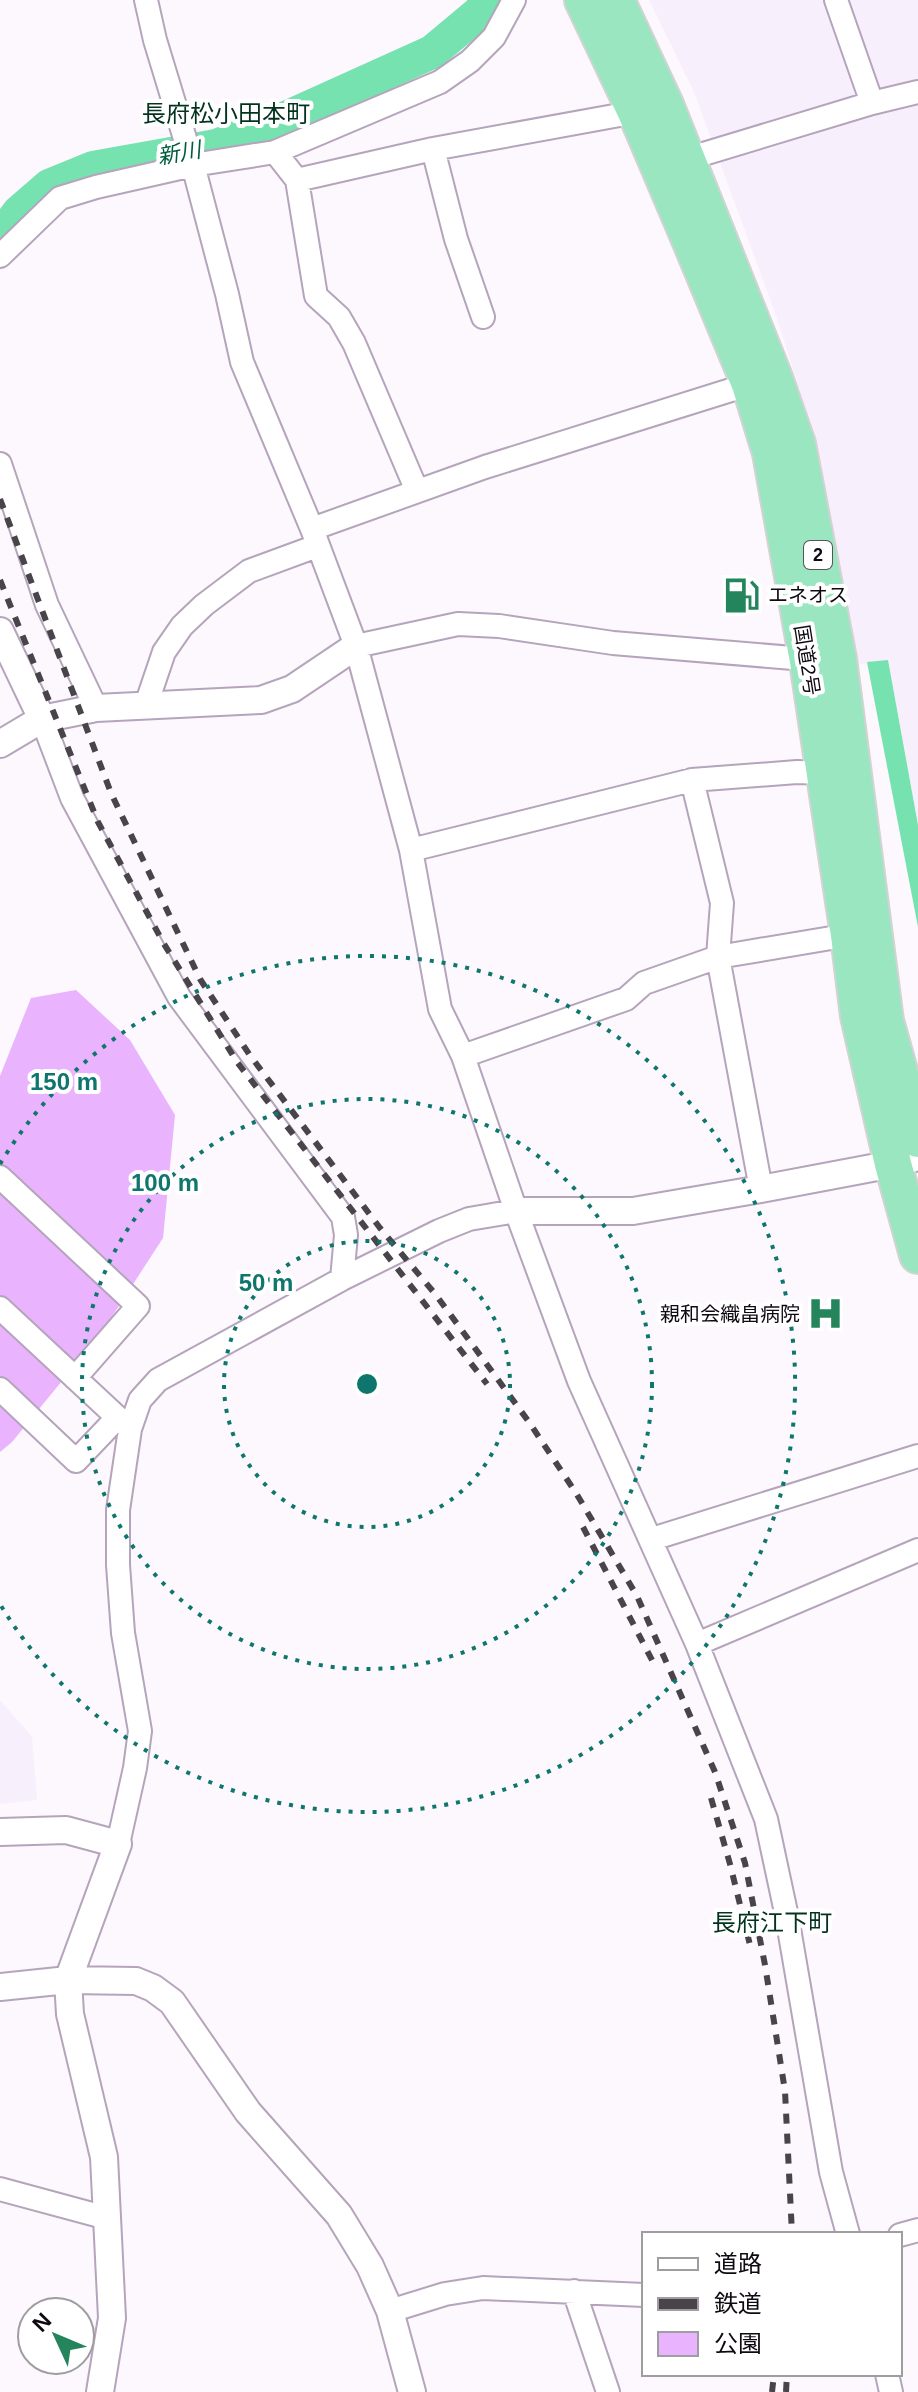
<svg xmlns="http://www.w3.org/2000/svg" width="918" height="2392" font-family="Arial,'Noto Sans JP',sans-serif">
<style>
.built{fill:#f8effc}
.green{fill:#e9b3fd}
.water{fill:#76e2af}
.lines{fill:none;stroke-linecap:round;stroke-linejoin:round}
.river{stroke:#76e2af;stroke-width:34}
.minor-casing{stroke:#b5a4bc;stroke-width:26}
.tertiary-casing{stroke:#b5a4bc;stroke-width:30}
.trunk-casing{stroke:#d4d3d4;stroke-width:40}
.minor{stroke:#fff;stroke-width:22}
.tertiary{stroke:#fff;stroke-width:26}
.trunk{stroke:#9ae6c0;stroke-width:36}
.rail{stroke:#49434a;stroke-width:6;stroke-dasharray:10 10;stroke-linecap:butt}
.ring{fill:none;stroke:#0f766e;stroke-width:4;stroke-dasharray:4 8}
.labels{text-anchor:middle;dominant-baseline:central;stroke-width:8;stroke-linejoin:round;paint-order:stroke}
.shield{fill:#fff;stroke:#575358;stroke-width:2}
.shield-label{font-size:18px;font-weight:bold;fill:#0f0911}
.poi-label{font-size:20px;fill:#0f0911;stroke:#fff;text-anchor:start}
.street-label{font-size:20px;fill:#0f0911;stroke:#fff}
.water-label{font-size:22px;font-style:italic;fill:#015c3d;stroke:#fff}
.quarter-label{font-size:24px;fill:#03321f;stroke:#fff}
.centre{fill:#0f766e;stroke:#fff;stroke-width:4}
.ring-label{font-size:24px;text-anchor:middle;font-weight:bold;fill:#0f766e;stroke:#fff;stroke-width:8;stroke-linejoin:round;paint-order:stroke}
</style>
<rect width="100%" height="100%" fill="#fcf8fd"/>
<path class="built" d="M649 0H918V825L888 661 855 665 813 434 777 318 694 92Z
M0 1700 32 1737 37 1800 0 1804Z"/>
<path class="green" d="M76 990 130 1040 175 1115 163 1238 102 1332 12 1442 0 1452V1076L31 998Z"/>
<path class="water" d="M888 660 918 825V927L867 662Z"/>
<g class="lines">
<path class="river" d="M0 237 19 212 49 186 93 168 216 146 277 122 432 52 480 12 487 0"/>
<defs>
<path id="minor" d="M146 0 155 40 193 165 227 294 242 362 312 529 356 646 411 850 440 1009 463 1056 516 1211 579 1381 697 1644 766 1819 787 1917 831 2172 848 2234
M836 0 872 103
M433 149 456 239 483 317
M275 152 297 180 316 296 339 317 354 343 417 491
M677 162 872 103 918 92
M297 180 433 149 636 112
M0 256 60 198 96 187 193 165 275 152 440 82 470 61 494 37 514 0
M0 464 47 605 96 708
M312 529 485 467 750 384
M356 646 458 624 499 626 613 643 817 660
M146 705 164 652 182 626 204 605 249 571 317 546
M42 719 72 798 179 997 343 1217 346 1235 342 1279
M692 780 722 903 718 957 761 1189
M411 850 692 780 797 772 825 773
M463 1056 626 999 644 983 718 957 849 935
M0 1177 138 1306 75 1378
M0 1308 130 1429
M0 1389 76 1461 117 1418
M652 1539 918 1456
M697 1644 918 1550
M118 1844 135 1768 140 1731 123 1633 118 1565V1510L130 1429 140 1400 158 1380 342 1279 439 1231 469 1219 516 1211
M0 2189 107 2218
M900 2235 918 2230
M574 2291 608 2392
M390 2311 445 2294 483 2288 644 2295
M887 2374 891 2392"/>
<path id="tertiary" d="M0 631 42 719
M0 744 42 719 96 708 261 700 292 689 356 646
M516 1211H633L761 1189 893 1164 918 1157
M0 1832 66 1830 118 1844 68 1980 70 2014 104 2157 112 2318 100 2392
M0 1987 68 1980 136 1981 153 1988 172 2002 248 2112 339 2215 370 2266 390 2311 412 2392"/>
<path id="trunk" d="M583 0 636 112 692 244 750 384 771 453 808 661 849 935 859 1016 893 1164 918 1255
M616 0 665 105 774 378 797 444 838 659 885 1021 918 1139"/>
</defs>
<use href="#minor" class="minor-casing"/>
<use href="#tertiary" class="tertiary-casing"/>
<use href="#trunk" class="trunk-casing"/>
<use href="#minor" class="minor"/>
<use href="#tertiary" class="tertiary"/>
<use href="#trunk" class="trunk"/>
<path class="rail" d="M0 499 111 793 200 979 249 1054 380 1228 436 1295 529 1422 576 1493 637 1596 715 1772 745 1863 765 1965 785 2091 792 2234
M0 580 98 822 164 944 237 1062 487 1384
M583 1527 653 1662
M711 1798 730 1864 750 1945
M772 2392 774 2374
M786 2392 787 2374"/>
</g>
<g class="ring">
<circle cx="367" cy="1384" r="143"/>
<circle cx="367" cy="1384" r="285"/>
<path d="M0 1164A428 428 0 1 1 0 1604"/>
</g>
<defs>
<symbol id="fuel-bare" viewBox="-9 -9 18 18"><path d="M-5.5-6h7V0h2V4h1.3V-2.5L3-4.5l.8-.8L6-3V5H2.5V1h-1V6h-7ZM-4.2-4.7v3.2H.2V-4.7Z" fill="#24845c" stroke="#fff" stroke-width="2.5" paint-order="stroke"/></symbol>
<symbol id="hospital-bare" viewBox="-9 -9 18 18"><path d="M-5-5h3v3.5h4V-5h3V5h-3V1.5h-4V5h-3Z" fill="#24845c" stroke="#fff" stroke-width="2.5" paint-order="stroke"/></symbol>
</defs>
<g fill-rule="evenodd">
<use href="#fuel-bare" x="716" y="570" width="51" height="51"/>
<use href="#hospital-bare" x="800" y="1288" width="51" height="51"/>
</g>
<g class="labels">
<rect class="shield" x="804" y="541" width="28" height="28" rx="6"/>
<g class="shield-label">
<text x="818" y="555">2</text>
</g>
<g class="poi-label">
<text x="768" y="595">エネオス</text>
<text x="800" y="1314" text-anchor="end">親和会織畠病院</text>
</g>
<g class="street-label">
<text transform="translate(807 660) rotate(81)">国道2号</text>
</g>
<g class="water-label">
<text transform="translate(179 153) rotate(-10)">新川</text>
</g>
<g class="quarter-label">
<text x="226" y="113">長府松小田本町</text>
<text x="772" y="1922">長府江下町</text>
</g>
</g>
<circle cx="367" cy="1384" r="12" class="centre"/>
<g class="ring-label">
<text x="64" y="1090">150 m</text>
<text x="165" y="1191">100 m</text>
<text x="266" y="1291">50 m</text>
</g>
<rect x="642" y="2232" width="260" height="144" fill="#ffffff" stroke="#9f9da0" stroke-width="2"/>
<rect x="658" y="2258" width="40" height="12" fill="#ffffff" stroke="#9f9da0" stroke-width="2"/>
<text x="714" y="2272" font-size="24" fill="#0f0911">道路</text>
<rect x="658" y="2298" width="40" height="12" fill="#49434a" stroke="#9f9da0" stroke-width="2"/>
<text x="714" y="2312" font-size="24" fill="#0f0911">鉄道</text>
<rect x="658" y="2332" width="40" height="24" fill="#e9b3fd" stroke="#9f9da0" stroke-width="2"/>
<text x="714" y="2352" font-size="24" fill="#0f0911">公園</text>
<g transform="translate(56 2336) rotate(314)"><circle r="38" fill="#ffffff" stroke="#9f9da0" stroke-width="2"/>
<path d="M0-6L14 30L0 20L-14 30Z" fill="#24845c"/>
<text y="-12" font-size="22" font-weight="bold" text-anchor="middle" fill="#0f0911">N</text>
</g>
</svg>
